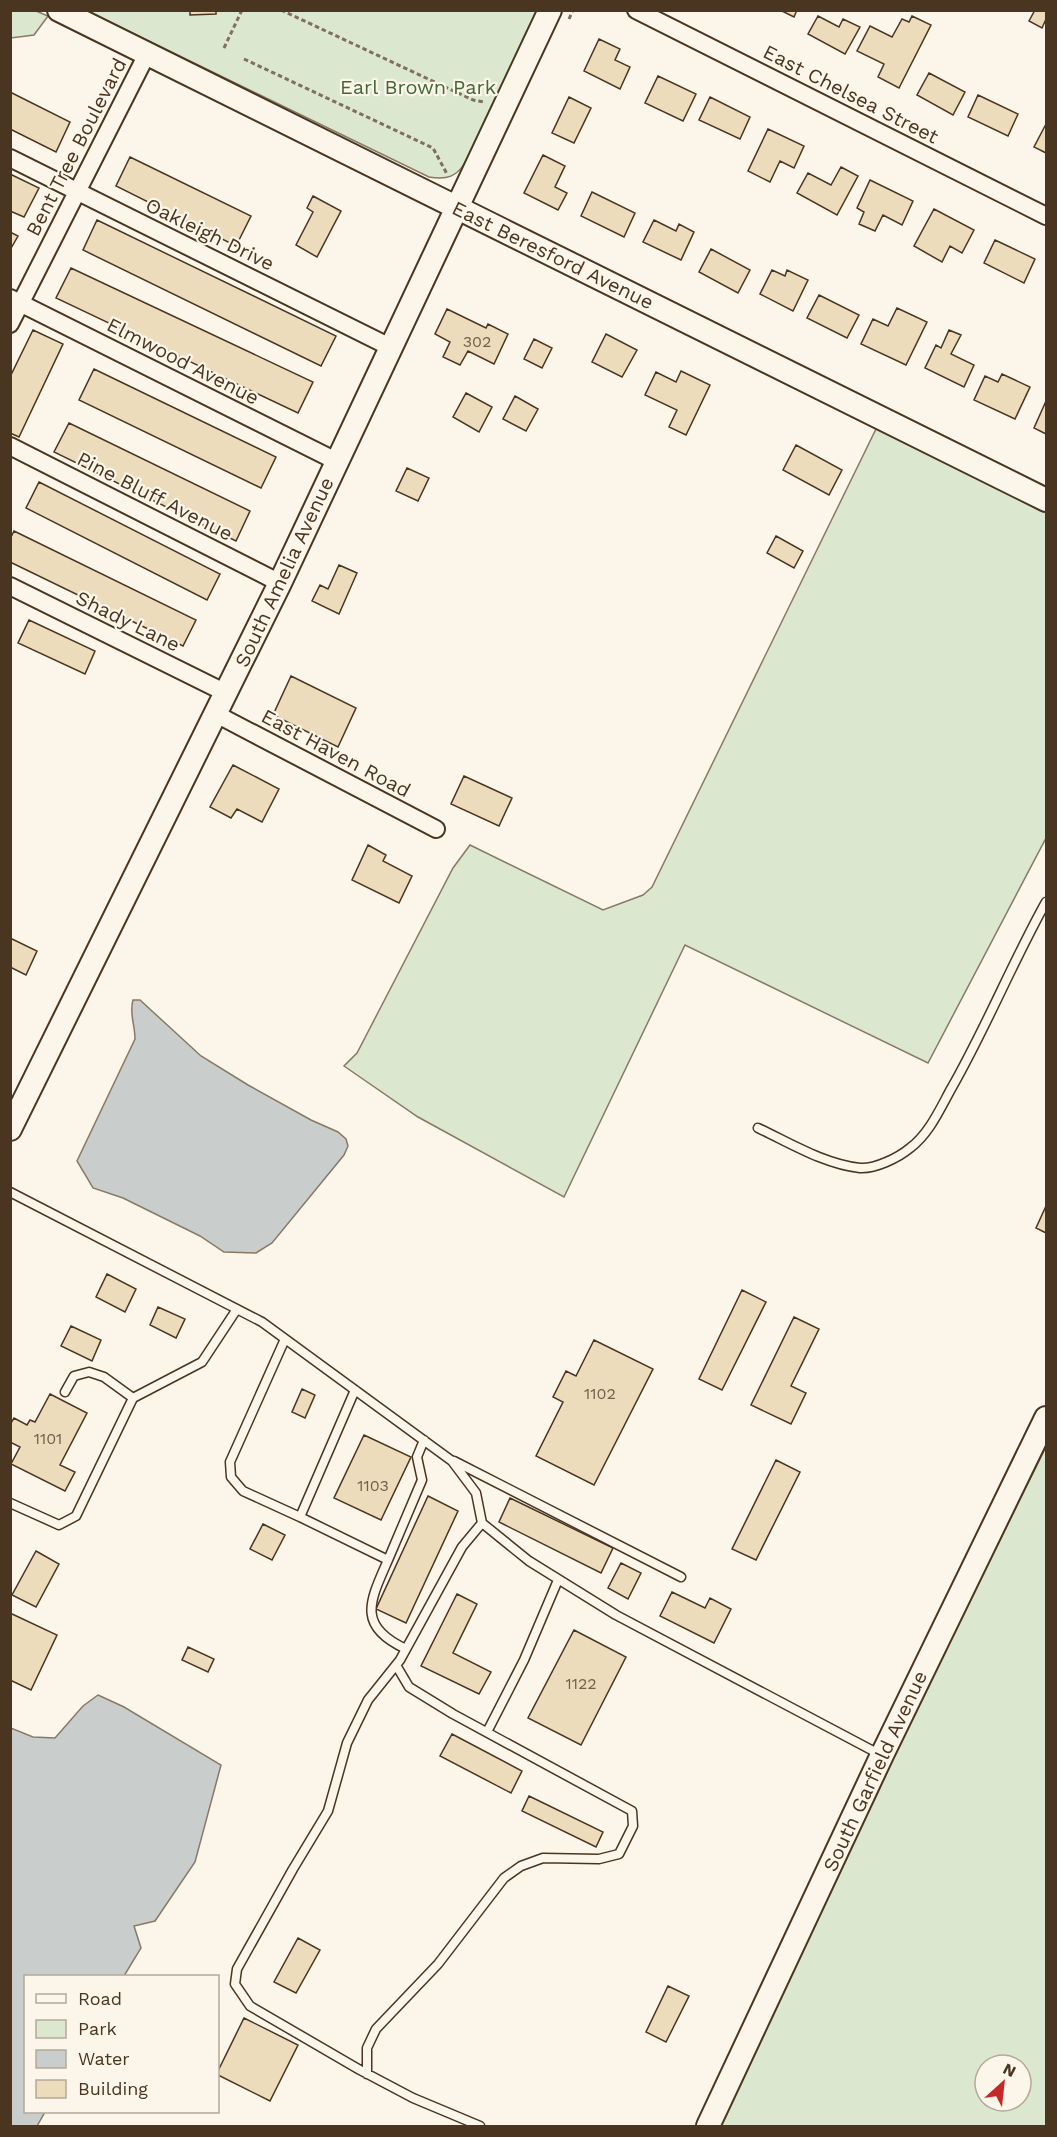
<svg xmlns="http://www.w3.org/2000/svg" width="1057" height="2137" font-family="'Work Sans',sans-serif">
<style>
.green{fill:#dce7d0;stroke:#887966;stroke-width:1.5;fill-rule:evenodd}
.water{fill:#c9cecd;stroke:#887966;stroke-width:1.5}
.building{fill:#ecdcbc;stroke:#4a3520;stroke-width:1.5}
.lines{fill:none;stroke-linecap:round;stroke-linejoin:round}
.lane-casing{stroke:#4a3520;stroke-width:11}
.street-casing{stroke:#4a3520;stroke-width:20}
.secondary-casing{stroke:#4a3520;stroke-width:26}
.path{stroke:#7f6f5c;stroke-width:3;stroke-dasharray:4.5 3;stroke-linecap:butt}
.lane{stroke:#fbf6e9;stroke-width:8}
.street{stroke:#fbf6e9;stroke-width:16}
.secondary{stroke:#fbf6e9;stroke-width:22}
.labels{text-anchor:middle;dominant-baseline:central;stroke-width:4.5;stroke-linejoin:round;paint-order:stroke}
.number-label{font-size:16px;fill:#725f47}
.park-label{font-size:20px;fill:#436837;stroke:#fbf6e9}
.street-label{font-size:20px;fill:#4a3520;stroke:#fbf6e9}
</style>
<rect width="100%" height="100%" fill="#fbf6e9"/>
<path class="green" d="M10 11H36L48 16 34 35 11 38Z
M87 11H539L466 161C457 177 447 180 429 177Z
M877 427 1046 511V838L928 1063 685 945 564 1197 418 1117 344 1066 357 1053 453 868 470 845 603 910 643 895 652 887Z
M1046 1447V2126H718L872 1797ZM985 2065H1021V2101H985Z"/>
<path class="water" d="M133 1000H140L201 1056 248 1085 311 1120 338 1132 346 1139 348 1146 344 1155 272 1243 256 1253 224 1252 200 1236 123 1198 93 1188 77 1161 135 1039C135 1024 129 1014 133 1000Z
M98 1695 124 1707 221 1765 195 1862 155 1921 134 1926 141 1948 124 1976H26V2112H45L37 2126H11V1728L33 1737 55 1738 83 1706Z"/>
<path class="building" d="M190 10H216V14L190 15Z
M780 10H797L794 17Z
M1035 10H1046V19L1042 28 1029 21Z
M818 16 839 27 843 19 860 27 845 54 808 34Z
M912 16 931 25 899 88 878 77 884 64 857 51 870 26 892 37 902 19 909 22Z
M599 39 620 49 615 60 630 67 620 89 584 71Z
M929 73 965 92 953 115 917 95Z
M658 76 696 94 683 121 645 103Z
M10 92 70 122 56 152 10 129Z
M978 95 1018 114 1008 136 968 117Z
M569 97 591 108 574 143 552 133Z
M710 97 750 117 740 139 699 120Z
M1046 124V153L1034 147Z
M768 129 804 146 794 168 780 161 770 182 748 171Z
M543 155 565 166 555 187 567 193 558 210 524 193Z
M130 157 251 216 236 246 116 186Z
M841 167 858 176 837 215 797 193 808 173 831 185Z
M10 174 39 188 24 217 10 211Z
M870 180 913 201 902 225 883 215 875 231 859 224 864 212 857 208Z
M592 192 635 213 624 237 581 216Z
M313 196 341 211 317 257 296 245 313 212 307 208Z
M934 209 974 230 962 253 950 246 942 262 914 246Z
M97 220 336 336 321 366 83 250Z
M654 220 676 231 679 224 694 232 681 260 643 242Z
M10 232 18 236 10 250Z
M995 240 1035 259 1024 283 984 263Z
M711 249 750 270 738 293 699 272Z
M71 268 313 382 298 413 56 298Z
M772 270 785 276 787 270 808 280 793 311 760 294Z
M819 295 859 315 847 338 807 318Z
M897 308 927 322 906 365 861 344 873 319 888 326Z
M447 309 486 328 488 324 508 334 494 364 468 351 460 365 443 357 450 342 435 334Z
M33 330 63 344 19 437 10 433V377Z
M949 330 961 335 951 354 974 365 964 387 925 368 936 345 941 348Z
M606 334 637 350 622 377 592 362Z
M534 339 552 348 542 368 524 359Z
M94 369 276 457 261 488 79 400Z
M681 371 710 385 686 435 669 427 677 410 645 395 656 372 676 382Z
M1002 374 1030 387 1015 419 974 400 985 376 998 382Z
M466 393 492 407 479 432 453 417Z
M515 396 538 409 526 431 503 419Z
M1046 401V434L1034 428Z
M69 423 250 511 236 541 54 452Z
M796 445 842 470 829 495 783 470Z
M407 468 429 478 418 501 396 491Z
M39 482 220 574 207 600 26 508Z
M14 531 196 620 183 646 10 562V539Z
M776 536 803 551 794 568 767 553Z
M339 565 357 573 339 614 312 601 320 585 328 589Z
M29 620 95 651 85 674 18 643Z
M291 676 356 708 338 747 273 715Z
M233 765 279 789 262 822 237 809 231 818 210 807Z
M464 776 512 798 499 826 451 804Z
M368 845 386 855 383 861 412 876 399 903 352 880Z
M10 938 37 951 26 975 10 967Z
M1046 1206V1233L1036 1228Z
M107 1274 136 1289 125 1312 96 1297Z
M742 1290 766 1302 722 1390 699 1379Z
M158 1307 185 1319 176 1338 150 1325Z
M794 1317 819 1329 791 1386 806 1393 791 1424 751 1405Z
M71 1326 101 1340 92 1361 61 1346Z
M594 1340 653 1369 594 1485 536 1456 563 1402 553 1397 566 1371 576 1376Z
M302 1389 315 1395 305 1418 292 1412Z
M50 1394 87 1413 60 1465 75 1472 65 1491 11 1464 20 1447 10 1442V1425L14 1418 27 1425 30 1420 35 1422Z
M364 1435 411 1457 381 1520 334 1498Z
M776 1460 800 1472 756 1560 732 1549Z
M428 1496 458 1511 406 1623 376 1609Z
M510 1498 613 1548 601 1573 499 1522Z
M263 1524 285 1535 272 1560 250 1549Z
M36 1551 59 1564 36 1607 12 1595Z
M621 1563 641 1573 628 1599 608 1588Z
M672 1592 705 1608 710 1598 731 1609 714 1643 660 1616Z
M457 1594 477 1604 453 1653 491 1672 479 1694 421 1666Z
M10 1613 57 1635 31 1690 10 1680Z
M574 1630 626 1657 581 1745 528 1718Z
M188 1647 214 1659 208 1672 182 1660Z
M452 1734 522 1771 511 1793 440 1756Z
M529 1796 603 1832 596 1847 522 1811Z
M298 1938 320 1950 296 1993 274 1982Z
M668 1986 689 1996 666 2042 646 2032Z
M244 2018 298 2045 270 2101 218 2075V2071Z"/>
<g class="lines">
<defs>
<path id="lane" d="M758 1128C790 1143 824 1164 860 1168 875 1169 898 1158 910 1148 929 1134 940 1109 951 1089 986 1028 1012 963 1046 902
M10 1192 262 1322 452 1461 476 1493 482 1523 529 1561 616 1615 881 1755
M285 1339 230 1462 231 1477 243 1491 300 1517 355 1390
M65 1392 74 1376 89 1372 104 1377 133 1398
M454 1461 681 1577
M10 1503 59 1525 76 1516 133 1398 202 1362 237 1309
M300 1517 388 1560C370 1601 356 1626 406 1649
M388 1560 422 1480 417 1457 424 1440
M487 1732 524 1660 558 1580
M367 2074V2048L376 2029 438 1964 504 1878 521 1866 543 1858 599 1859 619 1854 633 1826 632 1811 453 1714 409 1687 396 1665
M480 2126 413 2098 360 2070 250 2006 235 1984 237 1969 293 1869 328 1811 347 1743 368 1700 400 1660 462 1547 482 1523"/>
<path id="street" d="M636 10 1046 216
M10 158 390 347
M10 298 336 461
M10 324 147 54
M10 446 280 583
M10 586 226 693
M216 714 436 829"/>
<path id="secondary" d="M59 10 1046 500
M10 1129 280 583 550 10
M708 2126 882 1755 1046 1418"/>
</defs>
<use href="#lane" class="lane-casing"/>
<use href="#street" class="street-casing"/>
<use href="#secondary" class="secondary-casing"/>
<path class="path" d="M281 10 473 100 484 102
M569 19 573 10
M224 48 242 10
M244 59 433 148 447 174"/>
<use href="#lane" class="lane"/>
<use href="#street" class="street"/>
<use href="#secondary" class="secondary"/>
</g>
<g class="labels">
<g class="number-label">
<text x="477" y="341">302</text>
<text x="600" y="1393">1102</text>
<text x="48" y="1438">1101</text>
<text x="373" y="1485">1103</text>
<text x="581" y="1683">1122</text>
</g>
<g class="park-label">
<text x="418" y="87">Earl Brown Park</text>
</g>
<g class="street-label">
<text transform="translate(851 94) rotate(27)">East Chelsea Street</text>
<text transform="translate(76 147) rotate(-63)">Bent Tree Boulevard</text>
<text transform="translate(210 234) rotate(26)">Oakleigh Drive</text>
<text transform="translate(553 255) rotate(26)">East Beresford Avenue</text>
<text transform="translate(183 361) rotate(27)">Elmwood Avenue</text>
<text transform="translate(155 496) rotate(27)">Pine Bluff Avenue</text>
<text transform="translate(284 572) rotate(-65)">South Amelia Avenue</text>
<text transform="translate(128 621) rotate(26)">Shady Lane</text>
<text transform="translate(336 753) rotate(28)">East Haven Road</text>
<text transform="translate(875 1771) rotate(-65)">South Garfield Avenue</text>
</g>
</g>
<rect width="1057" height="2137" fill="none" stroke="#4a3520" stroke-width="24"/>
<rect x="24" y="1975" width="195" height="138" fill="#fbf6e9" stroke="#b4a999" stroke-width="1.5"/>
<rect x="36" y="1994" width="30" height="9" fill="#fbf6e9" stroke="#b4a999" stroke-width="1.5"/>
<text x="78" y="2005" font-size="18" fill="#4a3520">Road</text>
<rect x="36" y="2020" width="30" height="18" fill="#dce7d0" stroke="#b4a999" stroke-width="1.5"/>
<text x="78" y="2035" font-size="18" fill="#4a3520">Park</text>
<rect x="36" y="2050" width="30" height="18" fill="#c9cecd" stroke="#b4a999" stroke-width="1.5"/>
<text x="78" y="2065" font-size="18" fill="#4a3520">Water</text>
<rect x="36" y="2080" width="30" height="18" fill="#ecdcbc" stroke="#b4a999" stroke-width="1.5"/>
<text x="78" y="2095" font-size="18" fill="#4a3520">Building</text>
<g transform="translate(1003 2083) rotate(27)"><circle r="28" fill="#fbf6e9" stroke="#b4a999" stroke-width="1.5"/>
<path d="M0-4.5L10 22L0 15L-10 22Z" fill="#c62828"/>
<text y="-9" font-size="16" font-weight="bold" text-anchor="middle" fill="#4a3520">N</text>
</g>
</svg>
